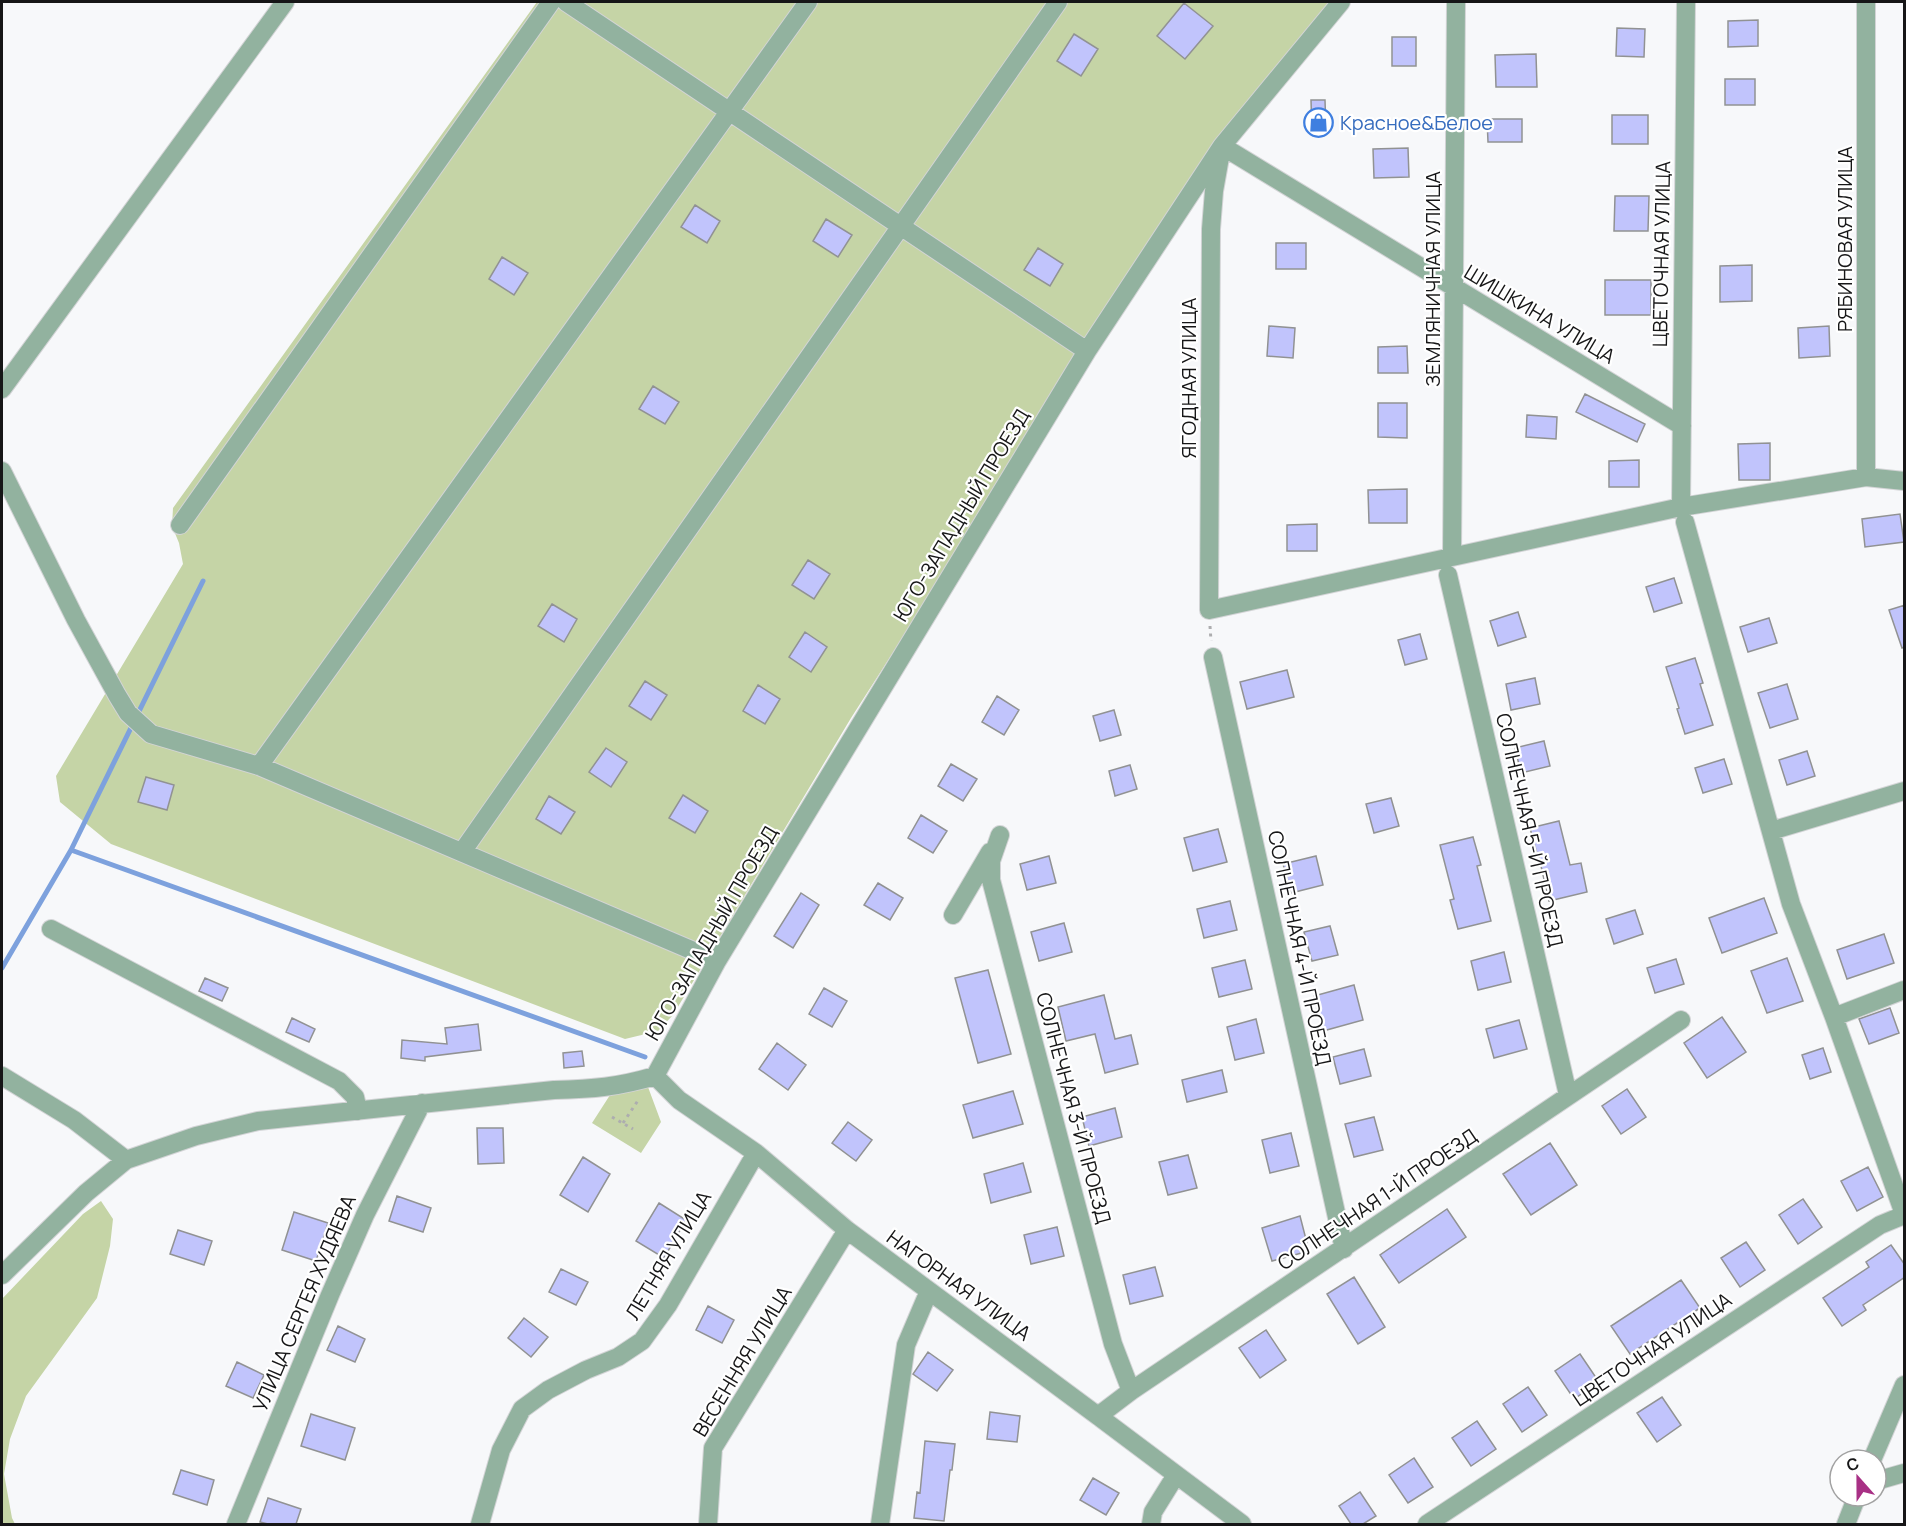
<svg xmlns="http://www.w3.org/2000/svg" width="1906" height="1526" font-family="Manrope,sans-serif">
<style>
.green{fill:#c5d4a6}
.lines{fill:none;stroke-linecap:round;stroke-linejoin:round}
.stream{stroke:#7da1dd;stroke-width:5}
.building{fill:#c1c4fc;stroke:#919293;stroke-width:1.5}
.minor-casing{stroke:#d3d4d6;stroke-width:20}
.path{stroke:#adadaf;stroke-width:3;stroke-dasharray:3 4.5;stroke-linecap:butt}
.minor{stroke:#92b29f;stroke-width:18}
.labels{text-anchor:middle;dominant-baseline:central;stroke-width:4.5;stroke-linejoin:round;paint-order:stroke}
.shop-label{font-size:20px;fill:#366cbe;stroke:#fff;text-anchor:start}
.street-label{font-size:20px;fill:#161617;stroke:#fff}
</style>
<rect width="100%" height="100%" fill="#f7f8fa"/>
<path class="green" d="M537 2H1331L1218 146 851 718 673 1015 658 1031 625 1039 111 844 60 802 56 776 183 564 179 543 172 526 173 508Z
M648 1087 661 1122 641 1153 592 1123 610 1095Z
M101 1201 113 1219 110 1246 97 1298 26 1396 10 1439 4 1474 12 1518 15 1524H2V1299L83 1214Z"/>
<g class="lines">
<path class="stream" d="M71 850 645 1057
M2 968 71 850 203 581"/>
</g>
<path class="building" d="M1184 3 1213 26 1185 59 1157 36Z
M1758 20V46L1728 47V21Z
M1617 28 1645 29 1644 57 1616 56Z
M1074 34 1098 49 1081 76 1057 61Z
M1392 37H1416V66H1392Z
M1536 54 1537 87H1496L1495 55Z
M1725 79H1755V105H1725Z
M1311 100H1325L1326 131 1312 132Z
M1612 115H1648V144H1612Z
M1487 119H1522V142H1488Z
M1408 148 1409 177 1374 178 1373 149Z
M1615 196H1649L1648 231H1614Z
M695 205 720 221 707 243 681 227Z
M826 219 852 235 838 257 813 241Z
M1276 243H1306V269H1276Z
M1038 248 1063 264 1050 286 1024 270Z
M502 257 528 273 514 295 489 279Z
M1752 265V301L1720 302V266Z
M1605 280H1651V315H1605Z
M1269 326 1295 328 1293 358 1267 356Z
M1829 326 1830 356 1799 358 1798 328Z
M1407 346 1408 373H1378V347Z
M653 386 679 402 665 424 639 409Z
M1585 394 1645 424 1637 442 1576 412Z
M1378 403H1407V438L1378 437Z
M1527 415 1557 417 1556 439 1526 437Z
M1770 443V480H1739L1738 444Z
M1639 460V487H1609V461Z
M1407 489V523H1369L1368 490Z
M1900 514 1904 542 1865 547 1862 519Z
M1317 524V551H1287V525Z
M808 560 830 574 814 599 792 585Z
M1674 578 1682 603 1654 612 1646 587Z
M552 604 577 619 564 642 538 626Z
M1905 605V647L1902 648 1889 610Z
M1518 612 1526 637 1498 646 1490 621Z
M1769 618 1777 643 1748 652 1740 627Z
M805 632 827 647 811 672 789 657Z
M1420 634 1427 659 1405 665 1398 640Z
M1695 658 1703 683 1700 684 1713 725 1685 734 1677 709 1679 708 1666 667Z
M1287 670 1294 697 1247 709 1240 682Z
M1535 678 1540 704 1511 710 1506 684Z
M645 681 667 695 651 720 629 706Z
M1787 684 1798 719 1770 728 1758 693Z
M758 685 780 699 765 724 743 711Z
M997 696 1019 710 1004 735 982 722Z
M1114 710 1121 735 1100 741 1093 716Z
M1544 741 1550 766 1521 773 1515 748Z
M606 748 627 762 611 787 589 772Z
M1807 751 1815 776 1787 785 1779 760Z
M1724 759 1732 784 1703 793 1695 768Z
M951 764 977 779 963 801 938 786Z
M1130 765 1137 789 1115 796 1109 771Z
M146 777 174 785 167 810 138 802Z
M683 795 708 811 695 833 669 818Z
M549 796 575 812 561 834 536 819Z
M1391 798 1399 826 1374 833 1366 804Z
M921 815 947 831 933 853 908 838Z
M1559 821 1570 865 1581 863 1587 892 1549 901 1538 853 1537 854 1530 828Z
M1218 829 1227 862 1193 871 1184 838Z
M1473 837 1481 865 1477 866 1491 921 1458 929 1450 900 1454 899 1440 845Z
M1049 856 1056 883 1027 890 1020 864Z
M1316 856 1323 885 1291 893 1283 864Z
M878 883 903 898 890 920 864 905Z
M801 893 819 905 793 948 774 936Z
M1764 898 1777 933 1722 953 1709 918Z
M1230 901 1237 930 1204 938 1197 909Z
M1635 910 1643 934 1614 944 1606 919Z
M1064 923 1072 952 1039 961 1031 932Z
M1330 926 1338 955 1312 961 1304 932Z
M1884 934 1894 963 1847 979 1837 950Z
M1504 952 1511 982 1478 990 1471 961Z
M1787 958 1803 1001 1767 1013 1751 971Z
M1676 959 1684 984 1655 993 1647 968Z
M1245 960 1252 989 1219 997 1212 968Z
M988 970 1011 1054 978 1063 955 978Z
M205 978 228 988 222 1001 199 991Z
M1354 985 1363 1020 1323 1031 1314 996Z
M824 988 847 1001 832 1027 809 1014Z
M1104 995 1115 1039 1131 1035 1138 1064 1105 1073 1095 1034 1066 1041 1058 1007Z
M1890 1008 1899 1033 1869 1044 1859 1019Z
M1722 1017 1746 1052 1707 1078 1684 1043Z
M292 1018 315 1029 309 1042 286 1032Z
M1256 1019 1264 1053 1235 1060 1227 1027Z
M1519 1020 1527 1049 1494 1058 1486 1029Z
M478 1024 481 1050 425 1057V1061L401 1058 402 1040 447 1044 445 1028Z
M777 1043 806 1065 788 1090 759 1069Z
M1823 1048 1831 1072 1810 1079 1802 1055Z
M1364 1049 1371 1076 1340 1084 1333 1057Z
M582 1051 584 1066 564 1068 563 1053Z
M1222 1070 1227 1092 1187 1102 1182 1080Z
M1627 1089 1646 1117 1621 1134 1602 1106Z
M1013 1091 1023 1124 973 1138 963 1105Z
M1115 1108 1122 1137 1089 1146 1082 1117Z
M1374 1117 1383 1150 1354 1157 1345 1124Z
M848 1122 872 1140 856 1161 832 1143Z
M477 1128H503L504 1163 478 1164Z
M1291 1133 1299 1166 1270 1173 1262 1140Z
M1550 1143 1577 1185 1531 1215 1503 1174Z
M1188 1155 1197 1188 1168 1195 1159 1162Z
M583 1157 610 1174 588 1212 560 1195Z
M1023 1163 1031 1192 991 1203 984 1174Z
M1868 1167 1883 1197 1857 1211 1841 1181Z
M397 1196 431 1208 423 1232 389 1221Z
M1803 1199 1822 1227 1798 1244 1779 1215Z
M659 1203 686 1220 664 1258 636 1241Z
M1447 1209 1466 1237 1399 1283 1380 1255Z
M294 1212 328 1223 316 1261 282 1250Z
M1300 1216 1309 1251 1272 1261 1262 1228Z
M1057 1227 1064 1256 1031 1264 1024 1235Z
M178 1230 212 1241 204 1265 170 1254Z
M1746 1242 1765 1270 1740 1287 1721 1258Z
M1891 1245 1905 1265V1277L1863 1305 1866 1310 1842 1326 1823 1298 1869 1267 1866 1262Z
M1155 1267 1163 1296 1130 1304 1123 1275Z
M561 1269 588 1282 576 1305 549 1292Z
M1354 1277 1385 1327 1358 1344 1327 1294Z
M1681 1280 1700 1308 1630 1354 1611 1326Z
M708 1306 734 1320 722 1343 696 1330Z
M524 1318 548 1337 531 1357 508 1338Z
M338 1326 365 1339 355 1362 327 1350Z
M1266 1330 1286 1360 1260 1378 1239 1348Z
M928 1352 953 1370 937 1391 913 1374Z
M1580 1354 1599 1382 1574 1399 1555 1371Z
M237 1362 264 1375 253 1398 226 1386Z
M1528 1387 1547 1415 1522 1432 1503 1404Z
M1662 1397 1681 1425 1657 1442 1637 1413Z
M990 1412 1020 1416 1017 1442 987 1439Z
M311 1414 355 1428 345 1460 301 1446Z
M1477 1421 1496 1449 1471 1466 1452 1438Z
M925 1441 955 1444 952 1470H950L944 1521 914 1518 917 1492 920 1493Z
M1414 1458 1433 1487 1408 1503 1389 1475Z
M181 1470 214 1480 207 1505 173 1494Z
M1093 1478 1119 1493 1106 1515 1080 1500Z
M1360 1492 1376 1516 1363 1524H1351L1339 1506Z
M268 1498 301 1509 296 1524H268L260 1522Z"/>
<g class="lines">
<defs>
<path id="minor" d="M566 2 1087 351
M2 389 285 2
M1682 426 1222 146 1214 191 1211 229 1209 610 1681 507 1866 477 1904 481
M2 471 76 620 117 695 128 713 151 734 259 766 717 961
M1866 477V2
M1681 507 1686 2
M1685 522 1791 904 1834 1017 1904 1214
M180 525 551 2
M1452 557 1456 2
M1448 575 1568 1095
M1213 657 1344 1249
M259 766 808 2
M1771 831 1904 791
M1000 835 991 861V880L1113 1344 1131 1391
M462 852 1058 2
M953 915 990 852
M51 929 339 1081 355 1097 358 1111
M1834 1017 1904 990
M2 1076 74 1120 126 1160
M655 1076 717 961 1087 351 1222 146 1341 2
M655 1076 679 1100 756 1153 847 1230 1098 1416 1242 1524
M2 1275 86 1193 126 1160 196 1136 258 1121 554 1090C593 1089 618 1087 655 1076
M1098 1416 1131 1391 1681 1020
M1872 1460 1904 1385
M1876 1481 1904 1473
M236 1524 330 1295 365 1215 422 1103
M480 1524 501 1450 522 1409 548 1390 586 1370 618 1357 642 1341 668 1305 756 1153
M708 1524 713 1448 847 1230
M880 1524 906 1345 929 1291
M1151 1524 1153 1512 1176 1475
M1427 1524 1880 1225 1904 1215
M1846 1524 1857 1496"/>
</defs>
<use href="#minor" class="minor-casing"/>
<path class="path" d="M1210 626 1211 641
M612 1117 633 1129
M623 1123 639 1099"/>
<use href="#minor" class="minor"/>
</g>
<defs>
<symbol id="shop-ring" viewBox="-11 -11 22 22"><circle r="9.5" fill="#fff" stroke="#3f7fe0" stroke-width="1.5"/><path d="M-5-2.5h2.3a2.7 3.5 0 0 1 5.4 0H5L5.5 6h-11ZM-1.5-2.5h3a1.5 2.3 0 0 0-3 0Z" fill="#3f7fe0"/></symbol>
</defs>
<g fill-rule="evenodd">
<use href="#shop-ring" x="1302" y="106" width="33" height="33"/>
</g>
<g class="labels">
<g class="shop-label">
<text x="1340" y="122">Красное&amp;Белое</text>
</g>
<g class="street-label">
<text transform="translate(1844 239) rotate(-90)">РЯБИНОВАЯ УЛИЦА</text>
<text transform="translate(1661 254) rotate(-89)">ЦВЕТОЧНАЯ УЛИЦА</text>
<text transform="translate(1432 279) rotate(-90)">ЗЕМЛЯНИЧНАЯ УЛИЦА</text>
<text transform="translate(1540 314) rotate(31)">ШИШКИНА УЛИЦА</text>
<text transform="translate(1188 378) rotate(-90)">ЯГОДНАЯ УЛИЦА</text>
<text transform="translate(961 515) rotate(-59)">ЮГО-ЗАПАДНЫЙ ПРОЕЗД</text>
<text transform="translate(1530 830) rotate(77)">СОЛНЕЧНАЯ 5-Й ПРОЕЗД</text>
<text transform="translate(711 933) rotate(-60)">ЮГО-ЗАПАДНЫЙ ПРОЕЗД</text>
<text transform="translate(1300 948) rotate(78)">СОЛНЕЧНАЯ 4-Й ПРОЕЗД</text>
<text transform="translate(1074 1108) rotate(75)">СОЛНЕЧНАЯ 3-Й ПРОЕЗД</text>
<text transform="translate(1377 1199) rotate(-34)">СОЛНЕЧНАЯ 1-Й ПРОЕЗД</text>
<text transform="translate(668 1255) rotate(-59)">ЛЕТНЯЯ УЛИЦА</text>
<text transform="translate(959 1285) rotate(36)">НАГОРНАЯ УЛИЦА</text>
<text transform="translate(304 1303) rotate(-67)">УЛИЦА СЕРГЕЯ ХУДЯЕВА</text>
<text transform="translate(1652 1349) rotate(-34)">ЦВЕТОЧНАЯ УЛИЦА</text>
<text transform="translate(742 1361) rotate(-59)">ВЕСЕННЯЯ УЛИЦА</text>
</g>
</g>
<rect width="1906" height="1526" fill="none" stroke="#161617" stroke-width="6"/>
<g transform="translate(1858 1478) rotate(339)"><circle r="28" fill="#ffffff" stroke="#a2a2a2" stroke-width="1.5"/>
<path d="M0-4.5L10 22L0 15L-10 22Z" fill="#a83085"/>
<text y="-9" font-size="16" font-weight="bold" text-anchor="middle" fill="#161617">С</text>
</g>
</svg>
